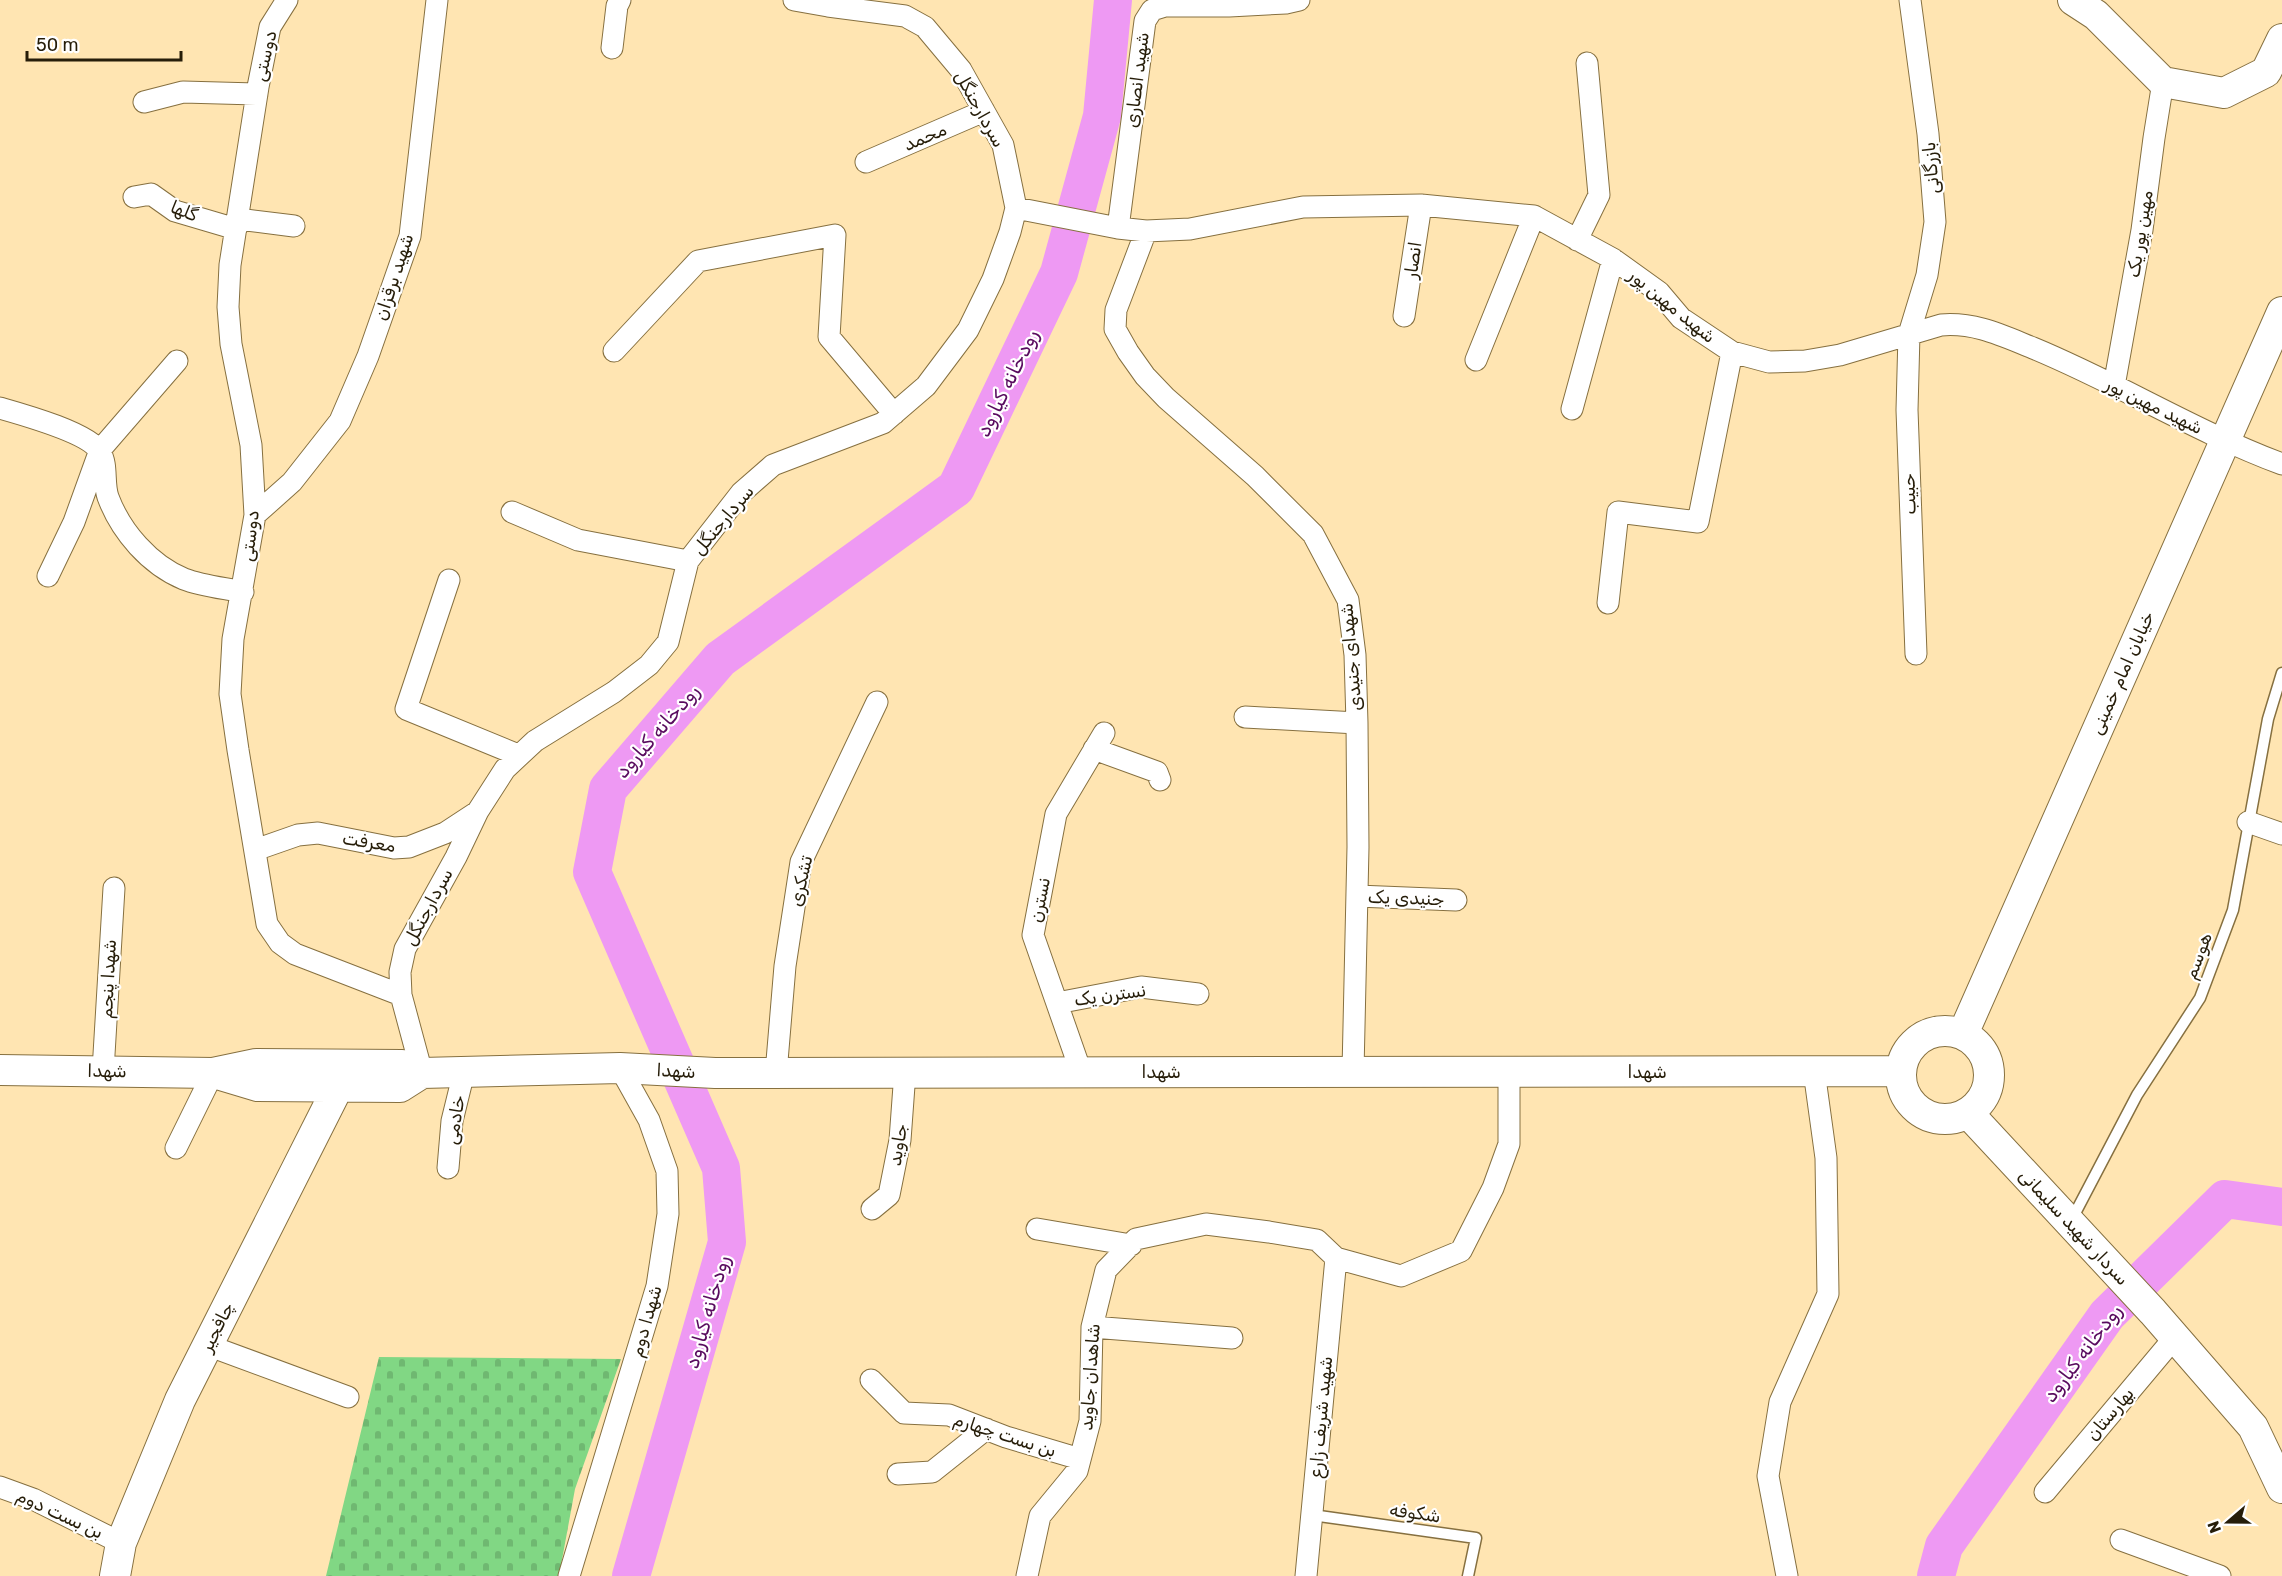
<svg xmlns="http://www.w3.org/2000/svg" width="2282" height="1576" font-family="Rubik,Vazirmatn,sans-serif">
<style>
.cemetery{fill:url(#cemetery-stones)}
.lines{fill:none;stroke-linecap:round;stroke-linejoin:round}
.river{stroke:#ee99f3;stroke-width:38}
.lane-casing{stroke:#867040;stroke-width:13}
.street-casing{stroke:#867040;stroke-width:23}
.secondary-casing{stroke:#867040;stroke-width:32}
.lane{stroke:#fff;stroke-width:10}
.street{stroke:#fff;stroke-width:21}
.secondary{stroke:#fff;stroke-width:30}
.labels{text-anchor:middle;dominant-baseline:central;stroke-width:4.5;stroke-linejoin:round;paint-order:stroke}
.street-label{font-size:18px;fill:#261d09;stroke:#fff}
.water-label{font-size:20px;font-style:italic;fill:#590b5f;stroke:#fff}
</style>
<defs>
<pattern id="cemetery-stones" width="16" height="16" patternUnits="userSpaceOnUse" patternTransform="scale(1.5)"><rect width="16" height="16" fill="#81d784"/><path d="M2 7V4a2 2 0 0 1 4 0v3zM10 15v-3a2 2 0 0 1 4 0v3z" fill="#6fb871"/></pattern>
</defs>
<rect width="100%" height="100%" fill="#ffe5b2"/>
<path class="cemetery" d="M379 1357 621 1359 575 1489 559 1576H326Z"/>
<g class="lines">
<path class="river" d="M631 1576 727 1242 721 1168 592 872 608 789 720 659 956 488 1059 273 1102 116 1113 0
M1936 1576 1944 1546 2107 1315 2225 1199 2282 1207"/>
<defs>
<path id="lane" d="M2071 1221 2137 1095 2200 998 2233 910 2268 719 2282 673
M1312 1515 1476 1538 1468 1576"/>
<path id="street" d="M287 0 270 27 258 87 230 265 228 307 231 344 251 445 255 515 233 639 230 694 238 750 267 924 280 943 295 954 401 995
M1910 0 1928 134 1935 222 1927 275 1909 334 1907 410 1916 654
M612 48 617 6 620 0
M144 102 183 92 257 94
M866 162 984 111
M134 197 151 194 175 211 236 229
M1016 208 1118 228 1146 231 1190 229 1303 207 1421 205 1534 216 1613 259 1659 292 1681 318 1732 352 1769 362 1805 361 1840 355 1941 325C1975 322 2003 336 2033 348 2118 383 2196 432 2282 464
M238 219 294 226
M1118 228 1145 21 1152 10 1165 6H1229L1286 3 1299 0
M1146 231 1116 310 1115 329 1128 352 1145 376 1166 398 1255 476 1313 534 1348 600 1355 655 1357 723 1358 847 1353 1071
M1577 240 1599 195 1587 63
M1404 316 1421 205
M614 351 698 261 835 235 829 337 894 414
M1476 360 1534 216
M2114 386 2142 230 2154 138 2163 82
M0 408C21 414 90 433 100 452 108 465 103 483 108 497 121 532 150 565 184 579 202 586 224 588 243 592
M1572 409 1613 259
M512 512 578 540 688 561
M255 515 292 482 340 421 368 356 410 236 437 0
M48 576 74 522 100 450 177 361
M449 580 406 709 518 755
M1608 603 1618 512 1698 522 1732 352
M1245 717 1357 723
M1094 749 1157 772 1160 780
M2248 822 2282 834
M255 850 298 835 318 833 394 848 409 847 445 833 477 812
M1357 896 1456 900
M1057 1003 1141 987 1198 994
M103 1071 114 888
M1081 1072 1033 935 1056 814 1104 733
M422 1073 401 995 400 972 405 949 456 857 478 811 505 769 535 741 614 692 649 665 668 642 688 561 741 493 773 465 883 423 926 386 968 330 993 279 1010 232 1016 208 1003 145 961 70 925 27 905 16 828 6 794 0
M776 1073 785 966 801 862 877 702
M176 1148 213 1073
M448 1168 452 1121 464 1072
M872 1209 889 1195 900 1140 905 1072
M1037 1229 1131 1245
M1092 1327 1232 1338
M207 1345 348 1397
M871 1380 904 1413 949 1415 1006 1437 1080 1459
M898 1474 932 1472 986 1429
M0 1487 33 1499 121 1543
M2045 1492 2175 1337
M2121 1540 2220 1576
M569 1576 657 1286 668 1214 667 1171 649 1120 620 1068
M1027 1576 1040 1516 1077 1471 1090 1421 1092 1327 1106 1270 1136 1239 1206 1224 1269 1232 1317 1240 1336 1258 1401 1276 1461 1251 1493 1188 1509 1144V1072
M1306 1576 1336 1258
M1787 1576 1768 1476 1780 1402 1828 1294 1826 1158 1814 1071"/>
<path id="secondary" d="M2073 0 2096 15 2163 82 2224 93 2266 72 2282 39
M1901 1075a44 44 0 1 1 88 0a44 44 0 1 1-88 0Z
M1963 1034 2282 312
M0 1070 213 1073 256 1064 402 1065 422 1073 620 1068 715 1073 1901 1071
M217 1074 257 1086 400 1087 422 1073
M1968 1113 2153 1312 2253 1427 2282 1488
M115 1576 121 1543 180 1400 339 1085"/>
</defs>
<use href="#lane" class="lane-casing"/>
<use href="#street" class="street-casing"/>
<use href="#secondary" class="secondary-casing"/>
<use href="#lane" class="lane"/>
<use href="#street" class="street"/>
<use href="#secondary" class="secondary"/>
</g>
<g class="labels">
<g class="street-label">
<text transform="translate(265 56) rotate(-77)">دوستی</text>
<text transform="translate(1137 80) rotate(-83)">شهید انصاری</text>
<text transform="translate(980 109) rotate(61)">سردارجنگل</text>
<text transform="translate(925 137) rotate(-23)">محمد</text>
<text transform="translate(1931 168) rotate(-95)">بازرگانی</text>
<text transform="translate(184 211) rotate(22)">گلها</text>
<text transform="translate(2140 234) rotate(-81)">مهین پور یک</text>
<text transform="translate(1413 260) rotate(-82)">انصار</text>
<text transform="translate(394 277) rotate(-72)">شهید برقزان</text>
<text transform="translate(1672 306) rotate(39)">شهید مهین پور</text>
<text transform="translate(2154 406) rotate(26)">شهید مهین پور</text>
<text transform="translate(1909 494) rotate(-92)">حبیب</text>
<text transform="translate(723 520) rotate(-50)">سردارجنگل</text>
<text transform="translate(250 536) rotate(-83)">دوستی</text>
<text transform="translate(1351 657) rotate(-95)">شهدای جنیدی</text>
<text transform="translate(2122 673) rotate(-66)">خیابان امام خمینی</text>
<text transform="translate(369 842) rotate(9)">معرفت</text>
<text transform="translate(801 881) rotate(-77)">تشکری</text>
<text transform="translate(1406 898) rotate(2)">جنیدی یک</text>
<text transform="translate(1040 900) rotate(-79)">نسترن</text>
<text transform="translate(428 907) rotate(-62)">سردارجنگل</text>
<text transform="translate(2198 956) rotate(-69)">هوسم</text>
<text transform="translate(108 979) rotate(-87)">شهدا پنجم</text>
<text transform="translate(1110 995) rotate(-8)">نسترن یک</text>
<text transform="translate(107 1071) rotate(1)">شهدا</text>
<text transform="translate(676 1071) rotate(3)">شهدا</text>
<text x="1161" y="1072">شهدا</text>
<text x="1647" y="1072">شهدا</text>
<text transform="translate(455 1120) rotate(-81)">خادمی</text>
<text transform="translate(898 1145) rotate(-81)">جاوید</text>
<text transform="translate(2074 1227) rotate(47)">سردار شهید سلیمانی</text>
<text transform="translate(646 1321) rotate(-74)">شهدا دوم</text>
<text transform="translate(217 1327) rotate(-63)">چافجیر</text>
<text transform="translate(1090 1377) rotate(-86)">شاهدان جاوید</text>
<text transform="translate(2110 1414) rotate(-50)">بهارستان</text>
<text transform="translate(1321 1417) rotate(-85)">شهید شریف زارع</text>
<text transform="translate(1005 1435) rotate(18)">بن بست چهارم</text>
<text transform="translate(1415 1513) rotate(8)">شکوفه</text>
<text transform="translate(60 1514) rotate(25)">بن بست دوم</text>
</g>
<g class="water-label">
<text transform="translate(1007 383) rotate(-64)">رودخانه کیارود</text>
<text transform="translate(657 731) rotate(-49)">رودخانه کیارود</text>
<text transform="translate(707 1312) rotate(-74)">رودخانه کیارود</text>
<text transform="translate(2082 1353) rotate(-53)">رودخانه کیارود</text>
</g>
</g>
<g transform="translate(2228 1522) rotate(250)" stroke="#ffffff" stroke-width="4.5" paint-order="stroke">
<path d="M0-4.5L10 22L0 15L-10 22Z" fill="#261d09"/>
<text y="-9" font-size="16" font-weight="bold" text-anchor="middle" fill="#261d09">N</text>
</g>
<path d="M27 51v9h154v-9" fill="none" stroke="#261d09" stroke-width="3"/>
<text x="36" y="51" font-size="18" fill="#261d09" stroke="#ffffff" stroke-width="4.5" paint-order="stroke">50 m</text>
</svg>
